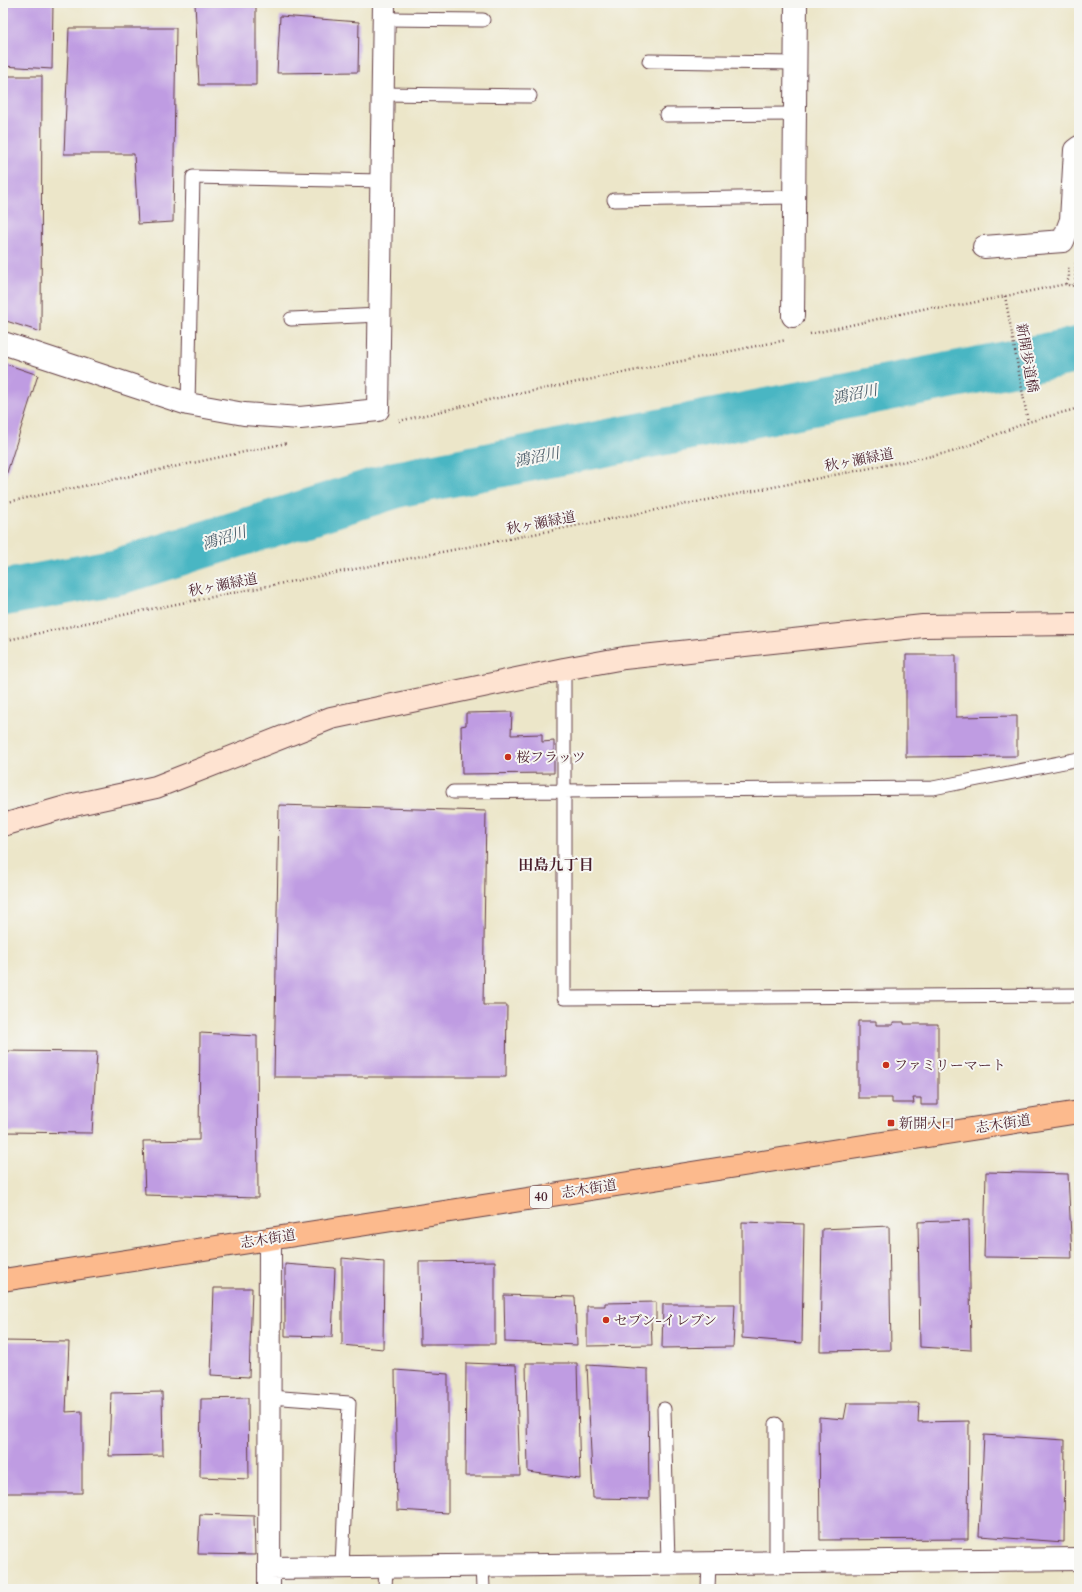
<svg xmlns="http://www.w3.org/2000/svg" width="1082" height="1592" font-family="Cardo,'Noto Serif JP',serif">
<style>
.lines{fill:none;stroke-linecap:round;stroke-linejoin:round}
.river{stroke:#48b6c3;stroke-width:47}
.building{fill:#bf9ce2}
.lane-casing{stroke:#623d43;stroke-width:15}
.street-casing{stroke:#623d43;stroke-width:24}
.secondary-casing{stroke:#623d43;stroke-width:24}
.primary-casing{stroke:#623d43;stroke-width:24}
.path{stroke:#623d43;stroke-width:2.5;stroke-dasharray:1 3;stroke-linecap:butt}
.lane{stroke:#fff;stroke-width:13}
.street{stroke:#fff;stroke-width:22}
.secondary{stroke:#fee3d1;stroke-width:22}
.primary{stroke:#fcba8d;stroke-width:22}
.poi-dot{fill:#c8321e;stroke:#f6f6f2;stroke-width:1.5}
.labels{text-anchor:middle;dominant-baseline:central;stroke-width:4;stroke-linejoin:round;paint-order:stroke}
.shield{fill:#f6f6f2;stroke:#7e6067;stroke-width:1}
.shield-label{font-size:13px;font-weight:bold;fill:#4a1f2b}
.street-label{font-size:14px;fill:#4a1f2b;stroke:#f6f6f2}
.poi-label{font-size:14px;fill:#4a1f2b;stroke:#f6f6f2;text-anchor:start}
.water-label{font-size:15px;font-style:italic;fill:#495b68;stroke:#f6f6f2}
.neighbourhood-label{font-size:15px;font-weight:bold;fill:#4a1f2b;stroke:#f6f6f2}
</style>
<rect width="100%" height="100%" fill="#f6f6f2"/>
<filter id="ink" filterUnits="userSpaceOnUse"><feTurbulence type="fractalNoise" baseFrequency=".025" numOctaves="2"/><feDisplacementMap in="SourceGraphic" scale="8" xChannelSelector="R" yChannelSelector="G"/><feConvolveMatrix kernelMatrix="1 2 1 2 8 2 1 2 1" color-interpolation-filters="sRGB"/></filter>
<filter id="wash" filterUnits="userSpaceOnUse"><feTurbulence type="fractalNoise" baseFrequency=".012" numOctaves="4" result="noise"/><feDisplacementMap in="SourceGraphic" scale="16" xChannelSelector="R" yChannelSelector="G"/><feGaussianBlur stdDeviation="0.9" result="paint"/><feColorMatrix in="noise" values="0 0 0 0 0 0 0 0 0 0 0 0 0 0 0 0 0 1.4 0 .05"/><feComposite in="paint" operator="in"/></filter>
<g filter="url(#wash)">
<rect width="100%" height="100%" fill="#ece6c9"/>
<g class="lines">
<path class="river" d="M3 593 120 571 398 484 1079 350"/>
</g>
<g id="blocks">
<path class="building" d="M3 3H53L52 69 3 66Z
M195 3H256V85H199Z
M280 16 359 22 358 72 277 73Z
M69 28H176L173 222 138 224 134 154H64Z
M3 76H42L41 332 3 320Z
M3 363 38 375 3 485Z
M906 655H956V717L1017 716V756L906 757Z
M512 712 511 735 542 734V742L554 741V773L462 774 461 726 466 725V713Z
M279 805 486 811 483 1005H507L506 1077H274Z
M858 1021H876V1025H893V1022H904V1024H938V1105H921V1098H913L914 1103H892V1098H858Z
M200 1033 257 1036 258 1198 145 1195 143 1141 199 1140Z
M3 1051 97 1052 92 1133 3 1132Z
M986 1172 1068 1174 1072 1258 984 1257Z
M969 1220 971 1350 920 1347 918 1222Z
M742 1222 804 1224 802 1343 742 1338Z
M889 1226 891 1350 820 1351 822 1229Z
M342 1258 384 1262 383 1349 342 1345Z
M495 1261V1344H420L419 1262Z
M285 1264 335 1268 332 1337 285 1336Z
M214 1288H252L249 1377 211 1375Z
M504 1295 575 1297 577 1345 505 1342Z
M656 1302V1319H651L652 1345 587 1346V1306H605V1303Z
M663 1304H735L733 1347 662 1348Z
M3 1341 69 1342 66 1412 82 1411V1493H3Z
M466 1363 516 1365 520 1476H465Z
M526 1363H577L580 1479 528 1472Z
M587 1365 648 1369 649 1499 593 1498Z
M395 1370 448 1374V1513L397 1510Z
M162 1392 163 1455 109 1456 111 1393Z
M248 1398 249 1479 200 1477 201 1399Z
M847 1403H919L918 1422 969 1421 968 1539 820 1540 819 1417 844 1419Z
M984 1435 1065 1440 1064 1542 979 1536Z
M200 1514 254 1516 255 1555 198 1554Z"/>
</g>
</g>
<g filter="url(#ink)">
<use href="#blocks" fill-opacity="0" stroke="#623d43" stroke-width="1"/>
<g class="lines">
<defs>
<path id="lane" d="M384 19 483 20
M649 61 795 63
M383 94 530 96
M666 115 795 114
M614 200 794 197
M291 319 380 315
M188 404 193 177 382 181
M564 669V998L1079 995
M453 792 933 788 1079 759
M270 1397 349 1403 342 1567
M664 1409 668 1563
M776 1562V1424
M482 1565 483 1589
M385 1589 386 1567
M708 1589 709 1563"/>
<path id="street" d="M984 247 1063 241 1071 220 1075 150 1079 147
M793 316 796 3
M3 343 188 404 244 414 300 418 378 410 384 3
M269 1568 1079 1559
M269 1589 270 1239"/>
<path id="secondary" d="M3 825 69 806 156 787 331 718 564 669 624 658 923 626 1079 624"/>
<path id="primary" d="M3 1280 502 1203 1079 1112"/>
</defs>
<use href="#lane" class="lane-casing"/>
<use href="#street" class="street-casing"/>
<use href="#secondary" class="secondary-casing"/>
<use href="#primary" class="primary-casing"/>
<path class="path" d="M1066 284 1069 278 1068 265
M1005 296 1028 422
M810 334 932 307 941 309 1066 284 1071 286 1075 285 1076 261
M399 421 493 399 786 340
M3 503 287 443
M3 641 146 610 952 452 1028 422 1079 408"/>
<use href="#lane" class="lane"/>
<use href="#street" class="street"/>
<use href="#secondary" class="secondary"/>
<use href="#primary" class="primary"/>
</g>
</g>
<g class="poi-dot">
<circle cx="508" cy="757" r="4"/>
<circle cx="886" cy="1065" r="4"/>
<rect x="887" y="1119" width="8" height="8" rx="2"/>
<circle cx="606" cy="1320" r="4"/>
</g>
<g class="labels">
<rect class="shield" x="530" y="1186" width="22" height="22" rx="3"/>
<g class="shield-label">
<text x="541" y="1197">40</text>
</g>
<g class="street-label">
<text transform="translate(1027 358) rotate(80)">新開歩道橋</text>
<text transform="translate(859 460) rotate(-11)">秋ヶ瀬緑道</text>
<text transform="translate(541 523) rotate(-11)">秋ヶ瀬緑道</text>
<text transform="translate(223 585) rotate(-11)">秋ヶ瀬緑道</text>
<text transform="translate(1003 1124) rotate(-9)">志木街道</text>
<text transform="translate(589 1189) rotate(-9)">志木街道</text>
<text transform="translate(268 1239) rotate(-9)">志木街道</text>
</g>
<g class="poi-label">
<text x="516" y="757">桜フラッツ</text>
<text x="894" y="1065">ファミリーマート</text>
<text x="899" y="1123">新開入口</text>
<text x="614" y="1320">セブン-イレブン</text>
</g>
<g class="water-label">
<text transform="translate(855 394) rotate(-11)">鴻沼川</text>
<text transform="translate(537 457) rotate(-11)">鴻沼川</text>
<text transform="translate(224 538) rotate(-17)">鴻沼川</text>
</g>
<g class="neighbourhood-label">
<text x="556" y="865">田島九丁目</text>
</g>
</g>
<rect width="1082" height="1592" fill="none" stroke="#f6f6f2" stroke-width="16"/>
</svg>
